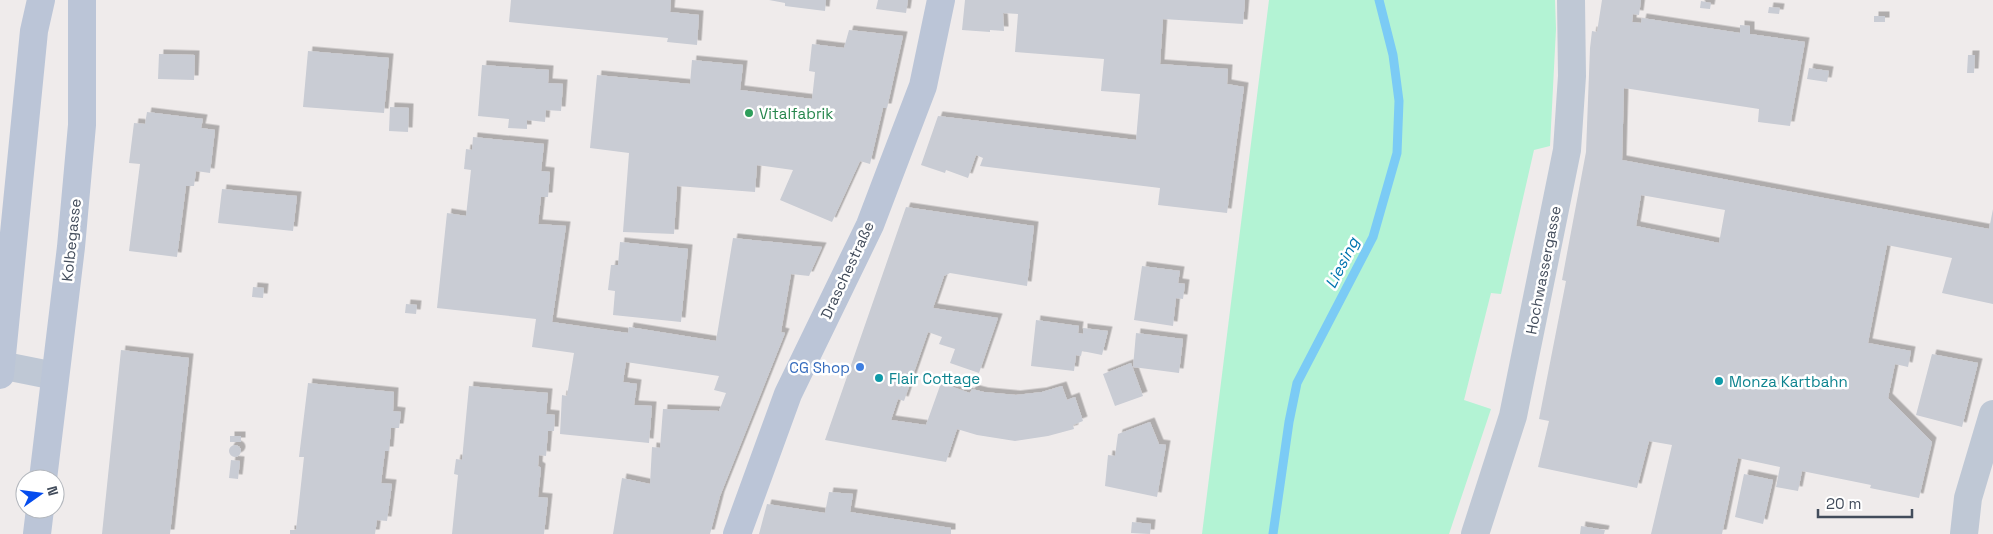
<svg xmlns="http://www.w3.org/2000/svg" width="1993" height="534" font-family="'Space Grotesk',sans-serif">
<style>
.green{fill:#b3f3d4}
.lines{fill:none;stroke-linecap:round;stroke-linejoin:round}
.stream{stroke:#7bcbf5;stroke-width:9}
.building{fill:#c9ccd4;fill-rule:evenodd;filter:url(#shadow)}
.street{stroke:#bfc8d5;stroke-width:28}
.secondary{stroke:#bbc5d7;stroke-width:28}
.leisure-dot{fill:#2e9e5b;stroke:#fff;stroke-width:2}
.shop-dot{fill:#3f7fe0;stroke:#fff;stroke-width:2}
.culture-dot{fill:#0f9aa8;stroke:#fff;stroke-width:2}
.labels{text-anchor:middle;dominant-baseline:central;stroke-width:5;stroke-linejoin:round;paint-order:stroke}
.leisure-label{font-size:15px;fill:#27864d;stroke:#fff;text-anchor:start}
.street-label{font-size:15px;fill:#424c5b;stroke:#fff}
.shop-label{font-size:15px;fill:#366cbe;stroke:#fff;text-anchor:end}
.culture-label{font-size:15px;fill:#0d838f;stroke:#fff;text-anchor:start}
.water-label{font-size:16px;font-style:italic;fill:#0074af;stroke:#fff}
</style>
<defs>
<filter id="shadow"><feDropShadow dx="4.5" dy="-4.5" stdDeviation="0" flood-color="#0004"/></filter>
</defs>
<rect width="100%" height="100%" fill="#efebeb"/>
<path class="green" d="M1269 0H1555L1556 29 1550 146 1534 150 1501 294 1491 293 1464 400 1491 409 1449 534H1202Z"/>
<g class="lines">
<path class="stream" d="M1273 534 1289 422 1297 383 1373 237 1397 153 1399 101 1393 55 1379 0"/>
</g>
<path class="building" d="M511 0H671L670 12 699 15 697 45 667 42 668 38 509 22Z
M769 0H826L825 11 785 6V3Z
M878 0H908L906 13 876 9Z
M965 0H1245L1243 24 1163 19 1160 64 1228 69 1227 84 1244 87 1227 213 1158 205 1160 188 980 166 983 158 976 155 968 178 946 170 945 173 921 165 938 116 1136 140 1140 94 1101 91 1104 59 1015 52 1018 14 1003 13 1004 31 990 30V32L962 30Z
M1602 0H1641L1639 15 1633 14 1632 22 1641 23 1642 18 1740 33V25L1750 26V34L1805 42 1790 126 1758 122 1759 109 1624 88 1622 160 1989 229 1993 209V304L1942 293 1952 258 1887 245 1868 343 1911 351 1908 367 1895 364 1888 398 1932 442 1919 498 1870 488 1871 485 1802 471 1798 491 1776 487 1780 467 1738 458 1722 534H1651L1672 445 1649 441 1637 488 1538 467 1549 421 1539 419 1566 281 1562 280 1586 152 1590 48 1592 31 1597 32ZM1641 195 1725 210 1719 243 1636 226Z
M1701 1 1711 3 1710 9 1700 8Z
M1769 7 1780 8 1779 14 1768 13Z
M1874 16H1885V22H1874Z
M849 30 903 36 887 108H883L870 164 860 161 832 222 780 200 793 170 757 165 755 192 677 186 674 234 623 232 629 153 590 148 597 75 690 84 692 60 743 65 740 90 812 99 815 72 809 71 812 44 844 48Z
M308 51 389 58 384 113 303 107Z
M159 54 195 55 194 80 158 79Z
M1968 55H1975L1974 73H1967Z
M482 65 549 70 548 83 563 84 561 111 546 110 545 122 527 120V129L508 128 509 119 478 116Z
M1809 68 1829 71 1827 82 1807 79Z
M390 107 409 108 408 132 389 131Z
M147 112 203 119 201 128 215 130 210 173 196 171 194 186H186L177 257 129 251 140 164 129 163 134 123 145 124Z
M473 137 544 144 541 171 550 172 548 197H541L538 224 566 226 552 322 628 333 629 327 716 341 733 238 822 247 809 276 791 274 781 332 785 333 720 496 710 534H613L622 478 650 484 652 447 660 448 663 409 719 411 726 393 714 390 719 376 626 362 623 382 637 384 634 405 652 406 649 443 560 434 562 395 567 396 574 353 532 347 536 319 437 308 447 213 466 216 471 170 464 169 466 149 472 150Z
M222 189 297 196 293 231 218 223Z
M906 207 1034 226 1027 286 950 273 944 276 933 308 998 318 979 373 950 363 955 349 939 344 942 337 928 332 904 401 898 399 891 420 926 425 941 383 970 393 972 389 984 392 1016 395 1042 392 1062 386 1067 400 1075 397 1083 421 1073 425 1074 429 1048 436 1015 441 977 435 957 429 946 462 825 440Z
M620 242 688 249 681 322 613 315 615 291 608 290 611 265H618Z
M1142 266 1180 271 1178 283 1185 284 1183 299 1176 298 1173 326 1134 320Z
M253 287 264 288 263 298 252 297Z
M406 304 417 305 416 314 405 313Z
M1036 320 1079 326 1078 333 1083 334V328L1108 331 1102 355 1082 351 1081 356 1076 355 1074 371 1031 366Z
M1136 333 1183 339 1179 373 1133 367Z
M121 350 189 358 170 534H102Z
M1932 354 1978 363 1962 427 1916 415Z
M1131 363 1143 396 1115 406 1103 374Z
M308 383 394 392 393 411 401 412 399 428H391L389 451H385L381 483 392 484 387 521 377 520 375 534H290V530H296L304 457H299Z
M469 386 548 393 546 414 555 415 554 431H548L546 456 539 455 538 466 541 468 538 497 548 498 544 534H452L458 475 454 474 456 459 462 460Z
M1150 422 1159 444 1166 445 1157 497 1105 486 1108 455 1115 456 1118 434Z
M230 436H241V442H230Z
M229 451a6 6 0 1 1 12 0a6 6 0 1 1-12 0Z
M231 460 240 461 238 479 229 478Z
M1744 474 1773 480 1763 524 1735 517Z
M829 492 853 494 850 512 951 528V534H759L767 504 825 513Z
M1132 522 1151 524 1150 534 1131 533Z
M1581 526 1605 530 1604 534H1580Z"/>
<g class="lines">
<path class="street" d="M0 365 55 376
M1475 534 1513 416 1567 150 1572 76 1571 0
M1964 534 1968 498 1993 414"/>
<path class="secondary" d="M0 375 34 31 41 0
M43 479 71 247 82 125V0
M37 534 40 509
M737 534 788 394 870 225 889 175 923 86 941 0"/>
</g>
<circle class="leisure-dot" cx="749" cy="113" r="5"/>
<circle class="shop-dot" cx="860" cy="367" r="5"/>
<g class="culture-dot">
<circle cx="879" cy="378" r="5"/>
<circle cx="1719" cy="381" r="5"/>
</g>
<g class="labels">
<g class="leisure-label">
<text x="759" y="113">Vitalfabrik</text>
</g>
<g class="street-label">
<text transform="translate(71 240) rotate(-84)">Kolbegasse</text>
<text transform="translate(847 270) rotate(-65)">Draschestraße</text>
<text transform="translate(1543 270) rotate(-79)">Hochwassergasse</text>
</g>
<g class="shop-label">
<text x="850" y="367">CG Shop</text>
</g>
<g class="culture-label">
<text x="889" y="378">Flair Cottage</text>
<text x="1729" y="381">Monza Kartbahn</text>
</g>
<g class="water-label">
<text transform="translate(1342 263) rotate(-63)">Liesing</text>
</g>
</g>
<g transform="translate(40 494) rotate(76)"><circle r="24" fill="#ffffff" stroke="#b3b7bd"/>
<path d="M0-4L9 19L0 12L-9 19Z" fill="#054cee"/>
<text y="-8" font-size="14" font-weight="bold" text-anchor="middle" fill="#424c5b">N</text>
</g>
<path d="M1818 509v8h94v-8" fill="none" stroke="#424c5b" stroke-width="2.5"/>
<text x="1826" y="509" font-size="15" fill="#424c5b" stroke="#ffffff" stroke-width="4" paint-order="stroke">20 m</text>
</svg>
